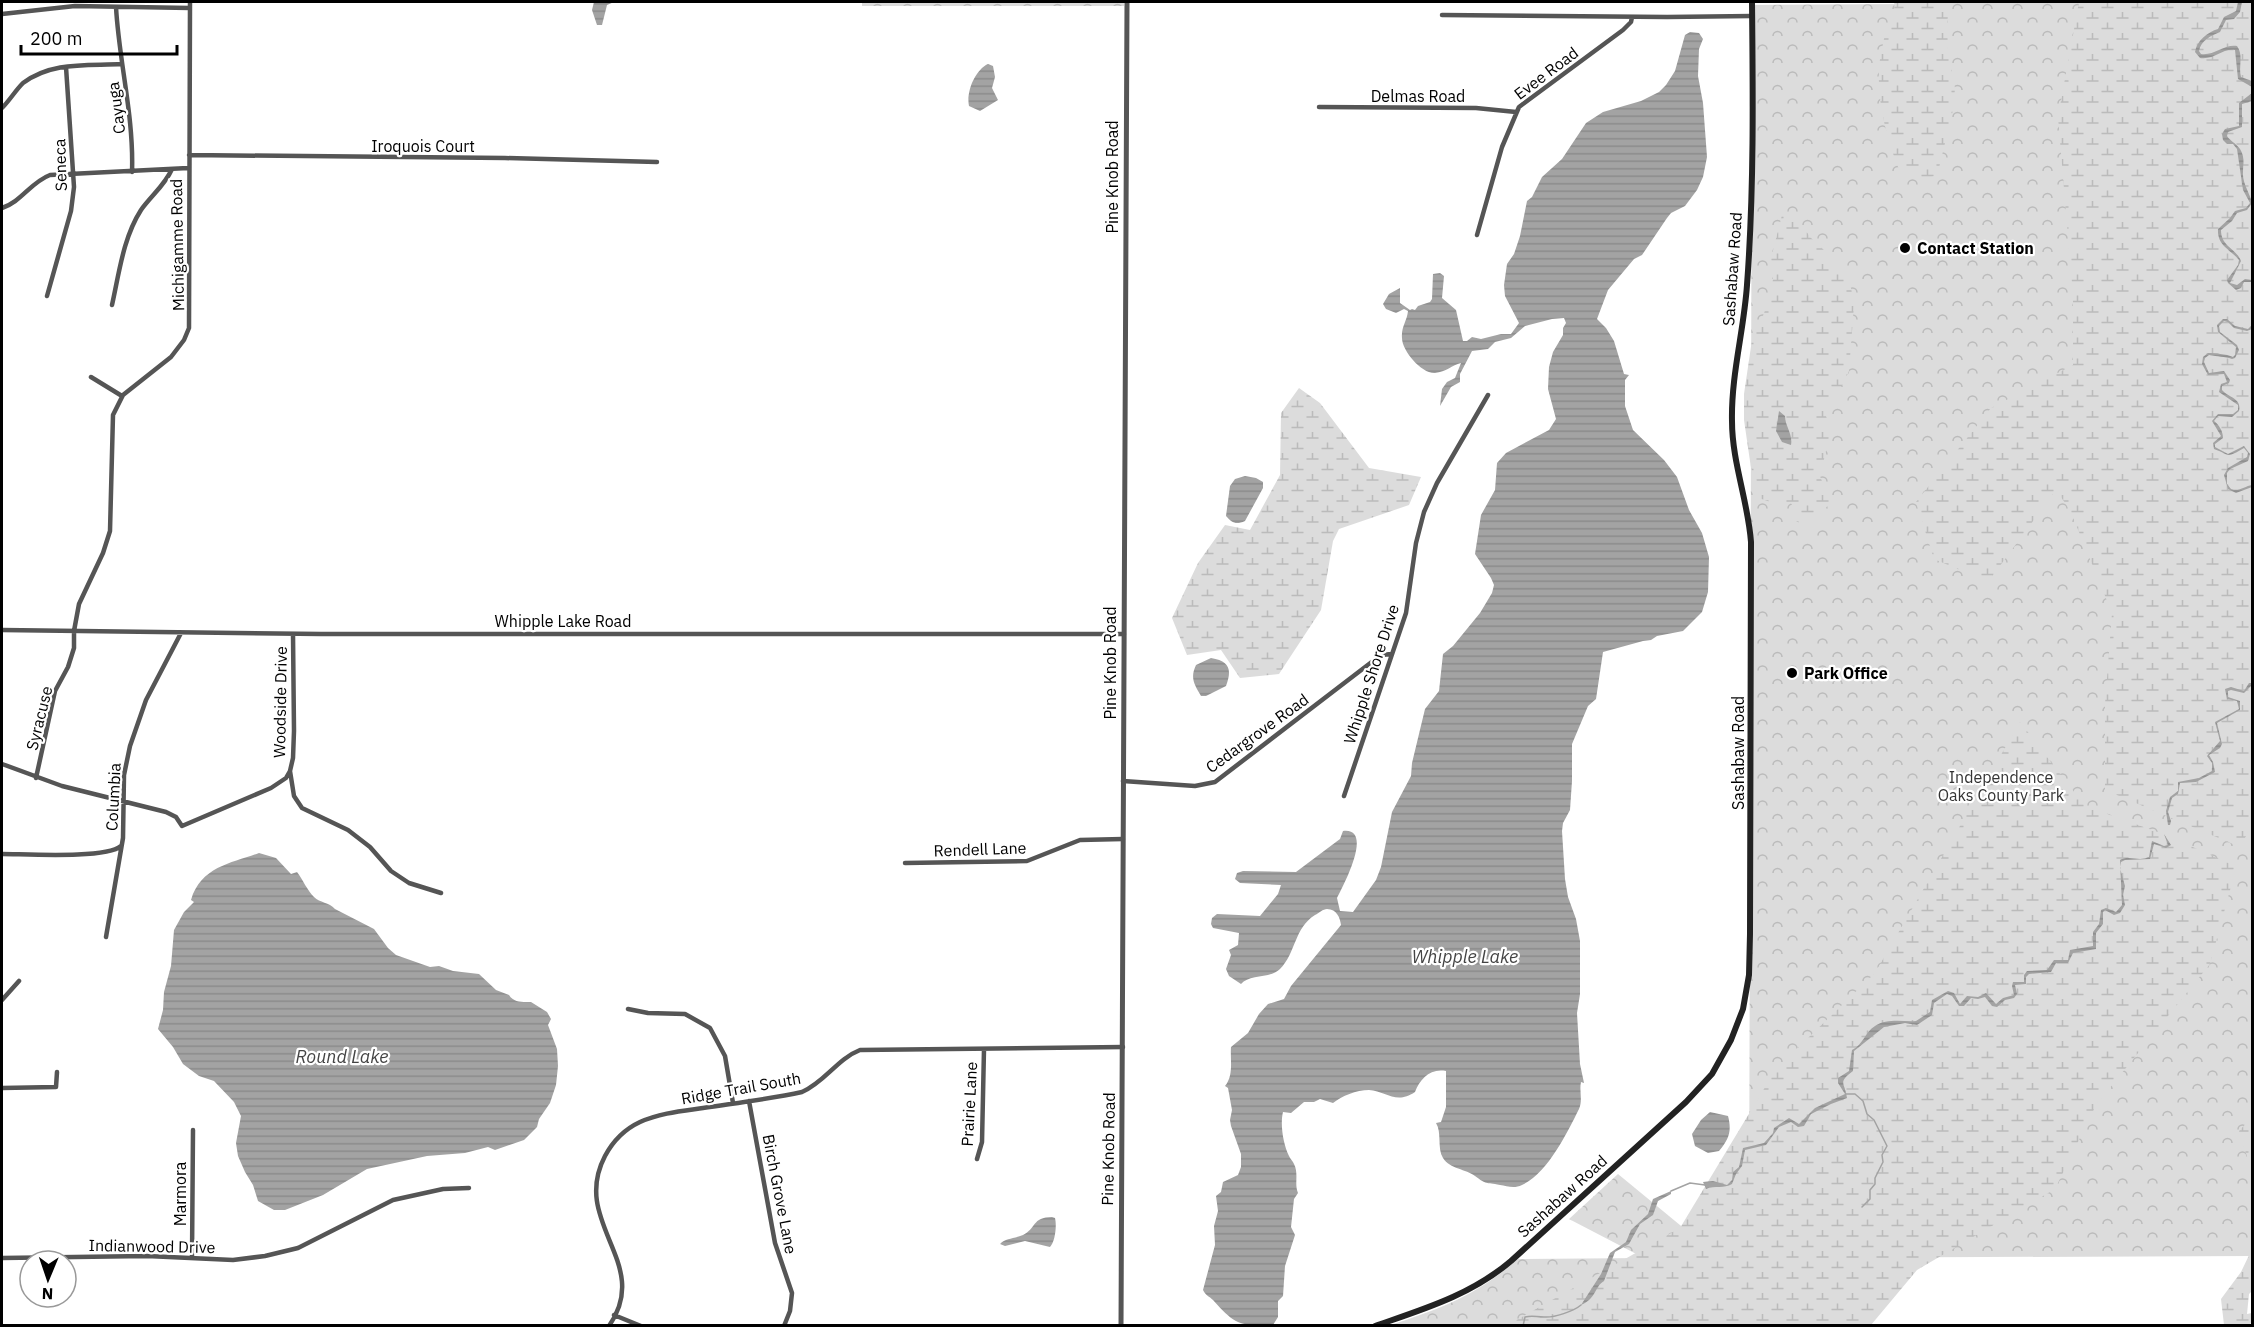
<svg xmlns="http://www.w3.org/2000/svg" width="2254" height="1327" font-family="'IBM Plex Sans',sans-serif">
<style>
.forest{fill:url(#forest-crowns)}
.wetland{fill:url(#wetland-marsh)}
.water{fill:url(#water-rules)}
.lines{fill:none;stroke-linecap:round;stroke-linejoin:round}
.stream{stroke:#a3a3a3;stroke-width:1.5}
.minor{stroke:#555;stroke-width:4.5}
.tertiary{stroke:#555;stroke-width:5}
.secondary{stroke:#222;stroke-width:6}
.poi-dot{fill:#000;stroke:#fff;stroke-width:2}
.labels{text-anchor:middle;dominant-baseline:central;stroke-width:4.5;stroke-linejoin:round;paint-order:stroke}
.street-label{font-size:16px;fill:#000;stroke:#fff}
.poi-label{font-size:16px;font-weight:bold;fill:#000;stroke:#fff;text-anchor:start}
.park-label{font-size:16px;fill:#333;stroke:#fff}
.water-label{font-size:18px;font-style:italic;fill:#444;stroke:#fff}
</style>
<defs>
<pattern id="forest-crowns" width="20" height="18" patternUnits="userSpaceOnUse" patternTransform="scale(1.5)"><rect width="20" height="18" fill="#dcdcdc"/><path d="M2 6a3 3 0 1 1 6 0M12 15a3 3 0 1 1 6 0" fill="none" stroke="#bbb"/></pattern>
<pattern id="wetland-marsh" width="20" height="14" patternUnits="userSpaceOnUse" patternTransform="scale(1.5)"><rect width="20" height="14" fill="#dcdcdc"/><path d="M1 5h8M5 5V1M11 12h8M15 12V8" fill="none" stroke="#bbb"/></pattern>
<pattern id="water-rules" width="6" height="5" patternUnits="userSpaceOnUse" patternTransform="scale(1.5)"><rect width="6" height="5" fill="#a3a3a3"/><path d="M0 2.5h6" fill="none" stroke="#8b8b8b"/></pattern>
</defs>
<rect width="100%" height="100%" fill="#fff"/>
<path class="forest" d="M862 2H1124V6H862Z
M1909 2H2252V1256L1750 1258 1749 1325 1388 1326C1442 1308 1474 1297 1518 1259L1644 1258 1569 1219 1618 1174 1720 1258H1749L1752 5 1909 4Z"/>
<path class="wetland" d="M1894 2H1949L1947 26 1948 50 1955 88 1953 110 1937 176 1918 179 1900 172C1886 138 1875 95 1880 59 1882 49 1884 37 1887 27 1890 18 1896 12 1894 2Z
M2079 2H2252V825L2240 847 2105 790V704L2112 613 2070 510 2056 490 1988 582 1934 559 1916 502 1991 408 2073 365V297L2058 117Z
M1783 211 1795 214 1810 237 1827 253 1832 264 1840 270 1851 288 1854 305 1849 371 1843 384 1824 411 1829 424 1830 434 1820 476 1830 503 1812 524 1803 525 1796 521 1797 512 1790 502 1773 503 1759 498 1756 478 1751 468 1744 420V394L1753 333 1761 321 1771 295 1773 279 1769 266Z
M1299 388 1320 403 1369 468 1421 477 1409 505 1339 529 1333 541 1321 610 1279 674 1240 678 1221 650 1187 655 1172 618 1198 563 1225 525 1250 530 1280 475 1281 413Z
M2020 722 2085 806 2166 835 2235 866 2233 879 2210 964 2096 1105 2055 1189 1917 1270 1871 1325 1506 1326 1680 1228 1776 1069 1875 973Z
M2252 1117V1172L2239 1131Z
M2252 1249V1291L2249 1294 2247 1314 2252 1313V1322L2249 1325H2224L2221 1299 2241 1272Z"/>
<path class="water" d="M594 2H614L607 5 602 25H597L592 10Z
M2238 2H2242L2240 12 2234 19 2226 20 2220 32C2211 36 2201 40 2199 51L2201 54C2214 56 2224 44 2237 46 2244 56 2238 66 2241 77L2252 81V87L2238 79 2235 50C2222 48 2215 60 2200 58L2195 52C2197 40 2208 32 2218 29L2224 17 2236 11Z
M1690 32 1699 33 1703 39 1699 49 1698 76 1703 103 1707 157 1703 177 1697 190 1685 206 1671 213 1667 218 1642 255 1634 259 1608 290 1597 319 1606 328 1614 341 1624 374 1629 375 1625 380V406L1633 430 1664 460 1677 477 1689 510 1702 533 1709 557 1708 592 1702 612 1683 631 1657 636 1651 640 1643 641 1603 652 1596 699 1588 706 1572 744V781L1570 810 1563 823 1562 831 1565 879 1568 897 1576 919 1580 941V994L1577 1013 1580 1064 1584 1083 1581 1082C1579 1091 1583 1100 1579 1109 1567 1133 1548 1173 1522 1185 1514 1189 1507 1186 1500 1185 1485 1182 1487 1185 1475 1176 1466 1169 1450 1169 1443 1158 1437 1149 1442 1132 1436 1123L1441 1122 1446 1107V1071C1430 1068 1420 1079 1415 1092 1396 1105 1386 1091 1369 1090 1356 1090 1342 1096 1333 1103L1320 1099 1314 1102H1304L1291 1113 1283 1112C1280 1124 1283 1144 1289 1156 1290 1159 1293 1161 1294 1164 1299 1174 1294 1184 1298 1193L1294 1199 1291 1227 1295 1235 1285 1266 1283 1296 1278 1301V1317L1273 1325C1240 1326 1235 1325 1213 1300 1209 1296 1206 1296 1203 1290L1215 1245 1214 1226 1218 1211 1216 1196 1221 1192 1223 1182 1238 1175 1241 1167V1154L1231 1126 1230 1120 1232 1110 1228 1088 1225 1086C1234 1075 1230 1060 1231 1047L1248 1033 1259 1014 1268 1004 1284 999 1291 986 1341 925C1340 918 1337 909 1327 909 1323 909 1319 913 1315 915 1294 928 1296 953 1280 969 1270 979 1249 974 1241 984L1229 976 1226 969 1231 955 1229 950 1238 945 1239 933 1213 928 1211 924 1212 918 1217 914 1260 916 1278 894 1281 885 1240 883 1235 879 1237 873 1243 871 1296 872 1340 839 1343 831C1375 827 1342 888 1337 898L1340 911 1353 912 1376 880 1381 867 1392 812 1411 776 1412 763 1425 709 1439 691 1443 654 1453 646 1480 613 1492 593 1494 585 1491 578 1475 554 1481 515 1495 490 1497 463 1506 453 1549 430 1556 419 1548 389 1549 367 1553 352 1563 335V328L1566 323 1564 318 1552 319 1525 326 1511 338 1495 342 1488 349 1472 351 1460 374V382L1451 387 1440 406 1442 389 1447 382 1455 378 1461 363C1452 365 1446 372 1435 373 1422 374 1402 351 1402 338 1401 327 1407 321 1408 311L1404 309 1396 313 1386 309 1383 304 1389 294 1400 288V303L1410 310 1412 309 1415 310 1418 306 1430 302 1432 299 1433 274 1440 273 1444 276 1442 298 1456 310 1463 341H1467L1472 337 1481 339 1501 334H1511L1519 323 1505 296 1504 285 1507 264 1514 254 1520 236 1527 201 1532 197 1542 177 1562 159 1586 123 1603 112 1641 101 1659 92 1666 85 1675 71 1685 35Z
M988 64 993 66 995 77 992 88 998 100 980 111 969 106C966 92 975 70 988 64Z
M2252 93V101L2242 104V127L2228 132 2227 136C2230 141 2236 143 2240 149 2245 157 2243 163 2243 172 2242 183 2250 193 2252 203L2247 210 2237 213 2232 221 2221 230C2221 247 2236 248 2241 261L2230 283 2237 285 2245 279 2252 280V282H2244L2241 288 2236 290 2228 283 2227 280 2238 265 2239 260C2230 249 2217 246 2218 229L2230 218 2235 211 2246 208 2250 203 2243 190 2237 149 2233 144H2227L2223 140 2222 134 2225 129 2239 126V103Z
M2223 319H2227L2235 326 2248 329 2252 325V329L2247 331 2234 328 2228 322 2224 321 2219 326 2220 332 2237 345 2239 350 2235 358 2232 359C2224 356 2218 357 2209 355L2205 358 2204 362 2209 373 2224 371 2230 380 2229 383 2222 386V390C2229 398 2242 398 2239 411L2232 417 2218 416 2214 421C2219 425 2223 431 2223 438L2215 444V447L2228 454 2244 446 2250 454 2248 461 2230 469 2227 473V484L2231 489C2239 492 2245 486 2252 485V487L2236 493 2228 489 2224 475 2228 468 2247 457 2248 453 2244 448C2225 459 2231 455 2214 449L2213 443 2221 436 2212 421 2218 414H2233L2238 410V405L2219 392 2221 384 2227 382 2224 374 2208 375 2202 364 2203 357 2208 353C2215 353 2226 354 2233 357L2235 355 2236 347 2218 332 2217 325Z
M1779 411 1785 416C1785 426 1793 434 1791 445L1782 442 1776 431Z
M1245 476 1256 478 1263 482V488L1245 521C1236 525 1232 523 1226 516L1230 486 1235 479Z
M1211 658C1230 661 1232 670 1226 686L1206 696H1201C1194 684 1190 678 1196 665Z
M2249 683H2252V685L2244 693 2231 690 2228 691V697L2240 701V710L2217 723 2222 744 2220 748 2209 755 2213 762 2215 772 2196 782 2180 783 2178 794 2172 798 2168 812 2171 821 2170 825H2168L2166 811 2170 797 2178 791V782L2199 778 2212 771V763L2207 756 2220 741 2215 722 2239 709 2237 701 2227 699 2225 689 2231 687 2244 691Z
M2164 834 2171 845 2166 848 2154 844 2150 859 2125 860 2121 862 2120 868 2125 886 2123 895 2125 905 2120 913 2114 915 2105 910 2103 912V924L2096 933V949L2073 953 2068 963H2056L2051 972 2029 974 2026 977V984L2015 985 2017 994 2014 998 2005 1000 1997 1007 1992 1006 1985 997 1978 999 1971 998 1964 1006H1959L1952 996 1947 994 1934 1003 1932 1015 1917 1025 1905 1023 1884 1027 1854 1051 1853 1071C1837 1083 1845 1082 1847 1098L1831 1104 1811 1114 1804 1126 1798 1127 1791 1122 1779 1127 1766 1145 1745 1150 1742 1166 1736 1174 1732 1184C1724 1189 1715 1185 1706 1189L1703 1182 1713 1181 1727 1185 1732 1180 1733 1172 1739 1167 1743 1148 1764 1143 1773 1133 1774 1128 1789 1118 1799 1124 1815 1108 1845 1094 1838 1083V1078L1849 1071 1852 1050C1863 1045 1865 1032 1875 1026 1887 1018 1904 1022 1916 1021L1930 1012 1932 1000 1948 991 1954 993 1960 1004 1967 996 1978 997 1986 993 1996 1004 2003 998 2014 995 2012 986 2013 982H2024V975L2027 971 2047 970 2054 960H2068L2070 950 2093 946V932L2099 924 2101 910 2106 908 2116 912 2122 905 2120 860C2129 855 2139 862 2149 857L2152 841 2164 846 2168 845Z
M259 853 276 858 291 874 297 872C303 880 307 890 314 897 320 903 329 902 335 909L374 929 388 948 396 955 430 967 439 966 453 971 479 974 496 990 509 995C514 1003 523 1002 531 1002L547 1012 551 1019 548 1025 557 1049 558 1066 556 1085 550 1103 539 1119 537 1127 524 1140 495 1150 488 1147 465 1153 427 1156 367 1169 323 1195 285 1210H274L258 1201 253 1185 245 1172 238 1156 236 1143 241 1116 234 1102 214 1081 199 1076 183 1064 173 1047 158 1029 163 1010 164 992 171 966 174 930 184 912 194 902 191 900C201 866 233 863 259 853Z
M1710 1112 1728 1116C1732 1131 1729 1139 1719 1151L1708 1153 1695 1146 1692 1134 1701 1120Z
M1671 1191V1194L1658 1201 1653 1215 1640 1224 1629 1244 1615 1252 1604 1281C1594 1287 1597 1298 1581 1305L1601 1274 1610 1253 1626 1242 1631 1230 1648 1214 1653 1199Z
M1052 1217 1055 1218C1057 1226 1055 1242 1050 1247L1025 1241 1005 1246 1000 1244C1006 1238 1014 1239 1023 1235 1036 1229 1032 1217 1052 1217Z"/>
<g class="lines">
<path class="stream" d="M1846 1094H1855L1863 1101 1867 1114 1874 1120 1887 1146 1882 1155 1883 1162 1875 1178V1184L1870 1190V1199L1862 1207
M1671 1191 1690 1183 1705 1185
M1523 1326 1525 1317C1533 1315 1536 1317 1544 1317 1554 1318 1574 1311 1581 1305"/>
<path class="minor" d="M116 7C119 62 134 116 132 172
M2 14 75 6 190 8
M1442 15 1667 17 1752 16
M1319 107 1476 108 1516 112
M2 108C10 100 15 91 23 83 52 61 88 66 122 64
M189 155 505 158 657 162
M2 208C21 202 31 182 50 175L188 168
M1477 235 1502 147 1519 107 1623 30 1631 22 1632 17
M47 296 71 211 74 187 66 67
M112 305C119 274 123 238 141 210 151 196 165 185 172 169
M91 377 122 396
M2 630 321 634H1124
M2 764 62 786 166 812 176 817 182 826 271 788 286 778 290 771 293 758 294 731 293 634
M290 771 294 796 302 808 348 830 370 847 391 871 409 883 441 893
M36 778 55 691 68 667 74 648V631L79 604 103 553 110 531 113 415 123 395 171 357 184 340 189 328 190 2
M1123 781 1195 786 1215 782 1373 661 1382 655 1391 654
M1344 796 1406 613 1416 543 1424 512 1437 483 1488 395
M2 854C25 854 106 859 121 846
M905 863 1027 861 1080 840 1123 839
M106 937 123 838 124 775 130 746 146 700 181 633
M2 1000 19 981
M628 1009 648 1013 685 1014 710 1028 725 1056 733 1103
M2 1088 56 1087 57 1072
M749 1101 775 1243 792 1293 790 1311 784 1326
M977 1159 982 1142 984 1049
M192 1257 193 1130
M2 1258 147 1256 233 1260 265 1256 298 1248 393 1200 443 1189 469 1188
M614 1315 641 1326
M609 1326C653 1263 570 1223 605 1156 613 1141 625 1129 640 1122 660 1113 682 1111 703 1108 736 1103 770 1099 802 1092 825 1082 837 1059 860 1050L1123 1047"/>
<path class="tertiary" d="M1121 1326 1127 2"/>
<path class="secondary" d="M1375 1326C1424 1309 1471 1295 1511 1261L1686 1102 1712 1074 1731 1040 1743 1009 1749 975 1750 934 1751 542C1748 501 1732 462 1732 421 1731 375 1744 330 1747 285 1754 191 1753 96 1752 2"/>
</g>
<g class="poi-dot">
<circle cx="1905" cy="248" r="6"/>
<circle cx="1792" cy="673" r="6"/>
</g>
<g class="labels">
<g class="street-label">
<text transform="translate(1546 73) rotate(-37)">Evee Road</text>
<text x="1418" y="96">Delmas Road</text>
<text transform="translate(116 108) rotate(-97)">Cayuga</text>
<text x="423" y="146">Iroquois Court</text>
<text transform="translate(60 165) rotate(-92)">Seneca</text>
<text transform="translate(1112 177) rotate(-90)">Pine Knob Road</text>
<text transform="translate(177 245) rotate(-91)">Michigamme Road</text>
<text transform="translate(1732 269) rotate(-86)">Sashabaw Road</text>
<text x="563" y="621">Whipple Lake Road</text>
<text transform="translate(1110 663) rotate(-90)">Pine Knob Road</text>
<text transform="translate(1371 674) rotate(-72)">Whipple Shore Drive</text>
<text transform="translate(280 702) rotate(-89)">Woodside Drive</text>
<text transform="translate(39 718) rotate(-76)">Syracuse</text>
<text transform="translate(1257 733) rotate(-36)">Cedargrove Road</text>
<text transform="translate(1738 753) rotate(-90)">Sashabaw Road</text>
<text transform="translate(113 797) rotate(-87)">Columbia</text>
<text transform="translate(980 849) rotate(-2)">Rendell Lane</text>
<text transform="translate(741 1088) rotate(-10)">Ridge Trail South</text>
<text transform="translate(969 1104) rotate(-87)">Prairie Lane</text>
<text transform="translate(1108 1149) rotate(-89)">Pine Knob Road</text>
<text transform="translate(180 1194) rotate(-90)">Marmora</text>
<text transform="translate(780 1194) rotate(79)">Birch Grove Lane</text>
<text transform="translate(1562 1196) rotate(-42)">Sashabaw Road</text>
<text transform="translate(152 1246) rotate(1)">Indianwood Drive</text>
</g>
<g class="poi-label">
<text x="1917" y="248">Contact Station</text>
<text x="1804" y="673">Park Office</text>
</g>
<g class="park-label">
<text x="2001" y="777">Independence<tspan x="2001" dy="18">Oaks County Park</tspan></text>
</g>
<g class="water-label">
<text x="1465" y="956">Whipple Lake</text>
<text x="342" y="1056">Round Lake</text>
</g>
</g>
<rect width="2254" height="1327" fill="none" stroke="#000000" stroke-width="6"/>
<g transform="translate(48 1279) rotate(182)"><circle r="28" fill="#ffffff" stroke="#999999" stroke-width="1.5"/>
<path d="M0-4.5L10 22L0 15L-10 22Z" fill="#000000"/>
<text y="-9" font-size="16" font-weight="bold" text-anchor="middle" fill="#000000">N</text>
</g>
<path d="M21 45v9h156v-9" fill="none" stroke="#000000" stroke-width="3"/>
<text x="30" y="45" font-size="18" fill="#000000" stroke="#ffffff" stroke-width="4.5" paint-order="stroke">200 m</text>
</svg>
